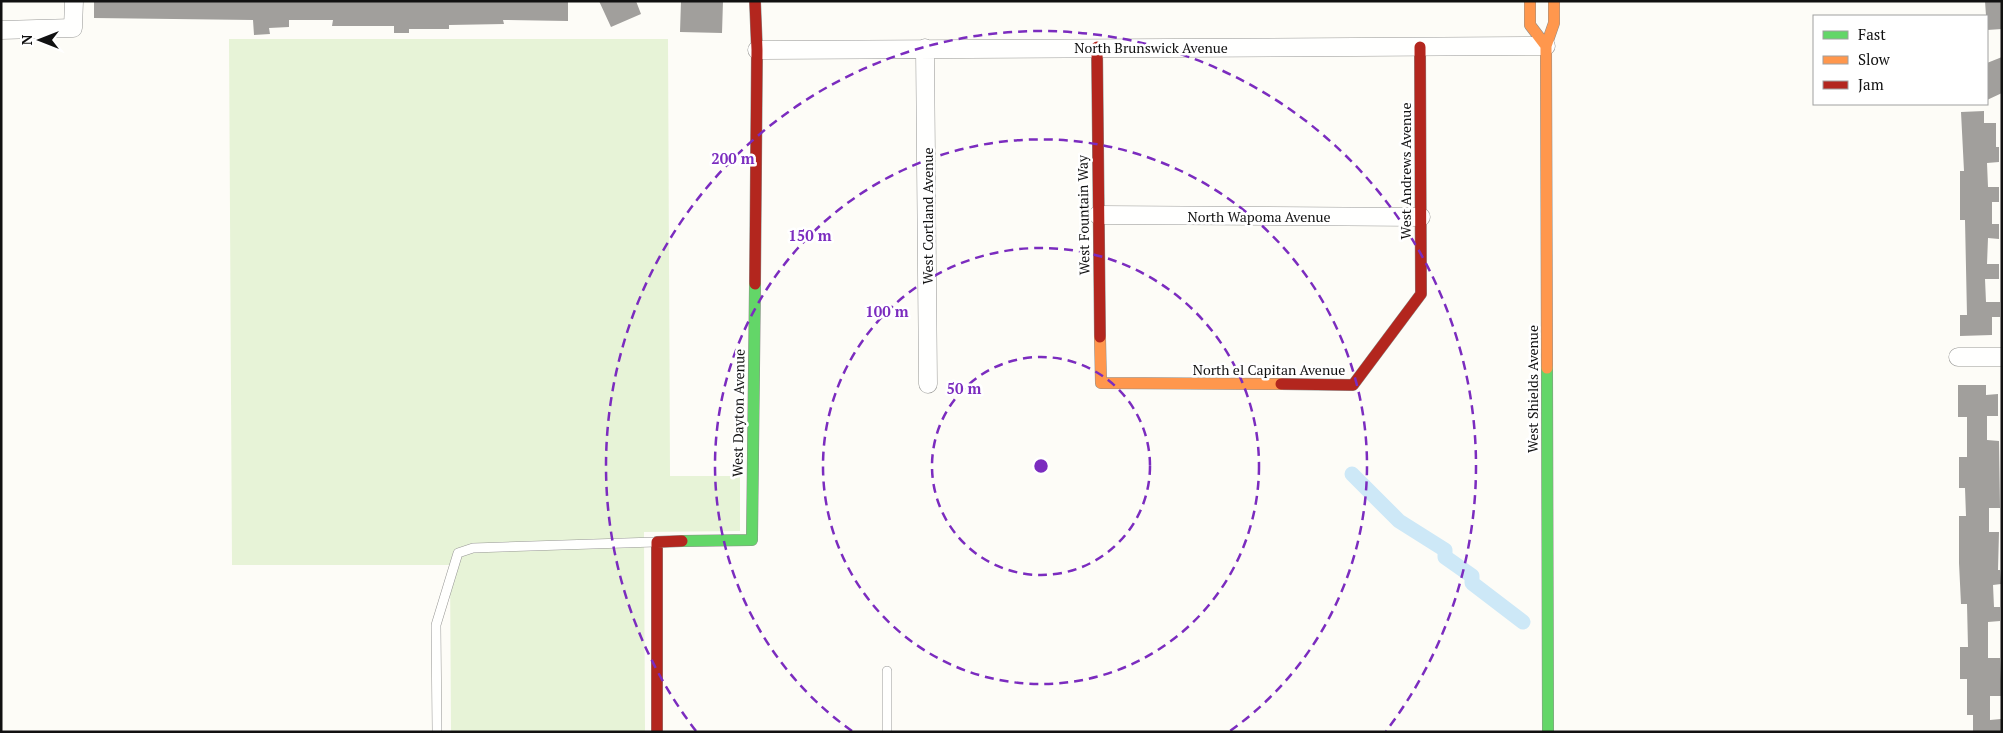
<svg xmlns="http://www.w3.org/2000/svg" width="2003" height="733" font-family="'PT Serif',serif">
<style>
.green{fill:#e7f3d7}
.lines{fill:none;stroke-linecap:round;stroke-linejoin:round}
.canal{stroke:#cde8f7;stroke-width:15}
.building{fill:#a19f9c}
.lane-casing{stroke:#979795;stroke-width:10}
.street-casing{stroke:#979795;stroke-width:19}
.fast-casing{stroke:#8e8d8b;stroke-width:12}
.slow-casing{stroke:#8e8d8b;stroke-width:12}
.jam-casing{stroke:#8e8d8b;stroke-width:12}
.lane{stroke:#fffffe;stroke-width:9}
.street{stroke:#fffffe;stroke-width:18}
.fast{stroke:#63d668;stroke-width:11}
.slow{stroke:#ff974d;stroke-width:11}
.jam{stroke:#b3261e;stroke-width:11}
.ring{fill:none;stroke:#7b2cbf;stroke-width:2.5;stroke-dasharray:9 6}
.labels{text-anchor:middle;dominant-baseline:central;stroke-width:5;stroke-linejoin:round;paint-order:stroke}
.street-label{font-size:14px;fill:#111;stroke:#fff}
.centre{fill:#7b2cbf;stroke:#fff;stroke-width:2.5}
.ring-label{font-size:15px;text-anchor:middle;font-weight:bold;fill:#7b2cbf;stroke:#fff;stroke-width:5;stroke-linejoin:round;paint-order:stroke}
</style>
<rect width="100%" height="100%" fill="#fdfcf7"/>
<path class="green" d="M229 39H668L670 476H740V531L644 532 645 732H451L450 565H232Z"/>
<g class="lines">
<path class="canal" d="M1352 474 1399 521 1445 550V557L1472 576V583L1523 622"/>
</g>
<path class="building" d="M94 1H568V21L503 20 504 24 449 25V29H409V33H394V26H332L333 20H289V27L269 28 270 34 254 35 253 20 94 18Z
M599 1H636L641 14 611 27Z
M681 1H723L722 33 680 32Z
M1985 1H2002V29L1987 30Z
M2002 57V93L1987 100V63Z
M1984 111V123H1996V147H1999V162L1987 163 1988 187H1999V202H1992V224H1999V239L1988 238 1987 264H1999V279H1985L1986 302H2000V317H1992V335L1960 336V315H1967L1965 220H1960V171H1964L1961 112Z
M1958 385H1986V395L1998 394V416H1987V440L1999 441 2000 508H1989V532H1999L1998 570H2000L2001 584 1993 585 1994 607H2000V621L1988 622V658H2000L2001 681V696H1990V720L2001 719V732H1973V715H1967V679H1960V647H1968L1967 604H1961L1959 563V516H1966L1965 488H1959V457H1967V417H1958Z"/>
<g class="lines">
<defs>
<path id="lane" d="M887 671V732
M437 732 436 625 458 553 473 548 655 542"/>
<path id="street" d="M1 30 73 28 74 1
M925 48 928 384
M757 50 1546 46
M1098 215 1421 217
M1958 357H2002"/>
<path id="fast" d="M1547 368 1548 732
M682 541 752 540 755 284"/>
<path id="slow" d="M1530 1V25L1546 46
M1100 337 1101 383 1281 384
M1547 368 1546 46 1554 23V1"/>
<path id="jam" d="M1097 47 1100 337
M755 284 757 50 755 1
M1281 384 1353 385 1421 294 1420 47
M657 732V542L682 541"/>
</defs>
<use href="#lane" class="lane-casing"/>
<use href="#street" class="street-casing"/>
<use href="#fast" class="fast-casing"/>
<use href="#slow" class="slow-casing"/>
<use href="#jam" class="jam-casing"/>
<use href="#lane" class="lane"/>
<use href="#street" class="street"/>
<use href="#fast" class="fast"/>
<use href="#slow" class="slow"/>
<use href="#jam" class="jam"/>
</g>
<g class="ring">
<circle cx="1041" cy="466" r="109"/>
<circle cx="1041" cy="466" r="218"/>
<path d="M852 731A326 326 0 1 1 1230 731"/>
<path d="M696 731A435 435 0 1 1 1386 731"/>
</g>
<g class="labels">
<g class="street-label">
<text x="1151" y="47">North Brunswick Avenue</text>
<text transform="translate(1405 171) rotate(-90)">West Andrews Avenue</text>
<text transform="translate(1083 215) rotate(-91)">West Fountain Way</text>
<text transform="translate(927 216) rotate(-90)">West Cortland Avenue</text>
<text x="1259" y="216">North Wapoma Avenue</text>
<text x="1269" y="369">North el Capitan Avenue</text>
<text transform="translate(1532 389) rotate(-90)">West Shields Avenue</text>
<text transform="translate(738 413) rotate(-89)">West Dayton Avenue</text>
</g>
</g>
<circle cx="1041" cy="466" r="8" class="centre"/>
<g class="ring-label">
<text x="733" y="164">200 m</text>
<text x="810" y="241">150 m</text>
<text x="887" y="317">100 m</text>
<text x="964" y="394">50 m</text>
</g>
<rect width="2003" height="733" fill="none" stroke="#111111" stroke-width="5"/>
<rect x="1813" y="15" width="175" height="90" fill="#ffffff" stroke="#a0a0a0"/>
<rect x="1823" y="31" width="25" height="8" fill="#63d668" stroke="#a0a0a0"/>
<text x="1858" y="40" font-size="15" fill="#111111">Fast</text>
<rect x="1823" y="56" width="25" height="8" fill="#ff974d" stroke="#a0a0a0"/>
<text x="1858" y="65" font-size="15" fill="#111111">Slow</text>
<rect x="1823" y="81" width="25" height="8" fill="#b3261e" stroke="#a0a0a0"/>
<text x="1858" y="90" font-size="15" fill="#111111">Jam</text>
<g transform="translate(40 40) rotate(270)" stroke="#ffffff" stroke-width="4" paint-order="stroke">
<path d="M0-4L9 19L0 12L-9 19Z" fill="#111111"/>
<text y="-8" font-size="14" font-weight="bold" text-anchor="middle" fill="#111111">N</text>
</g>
</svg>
